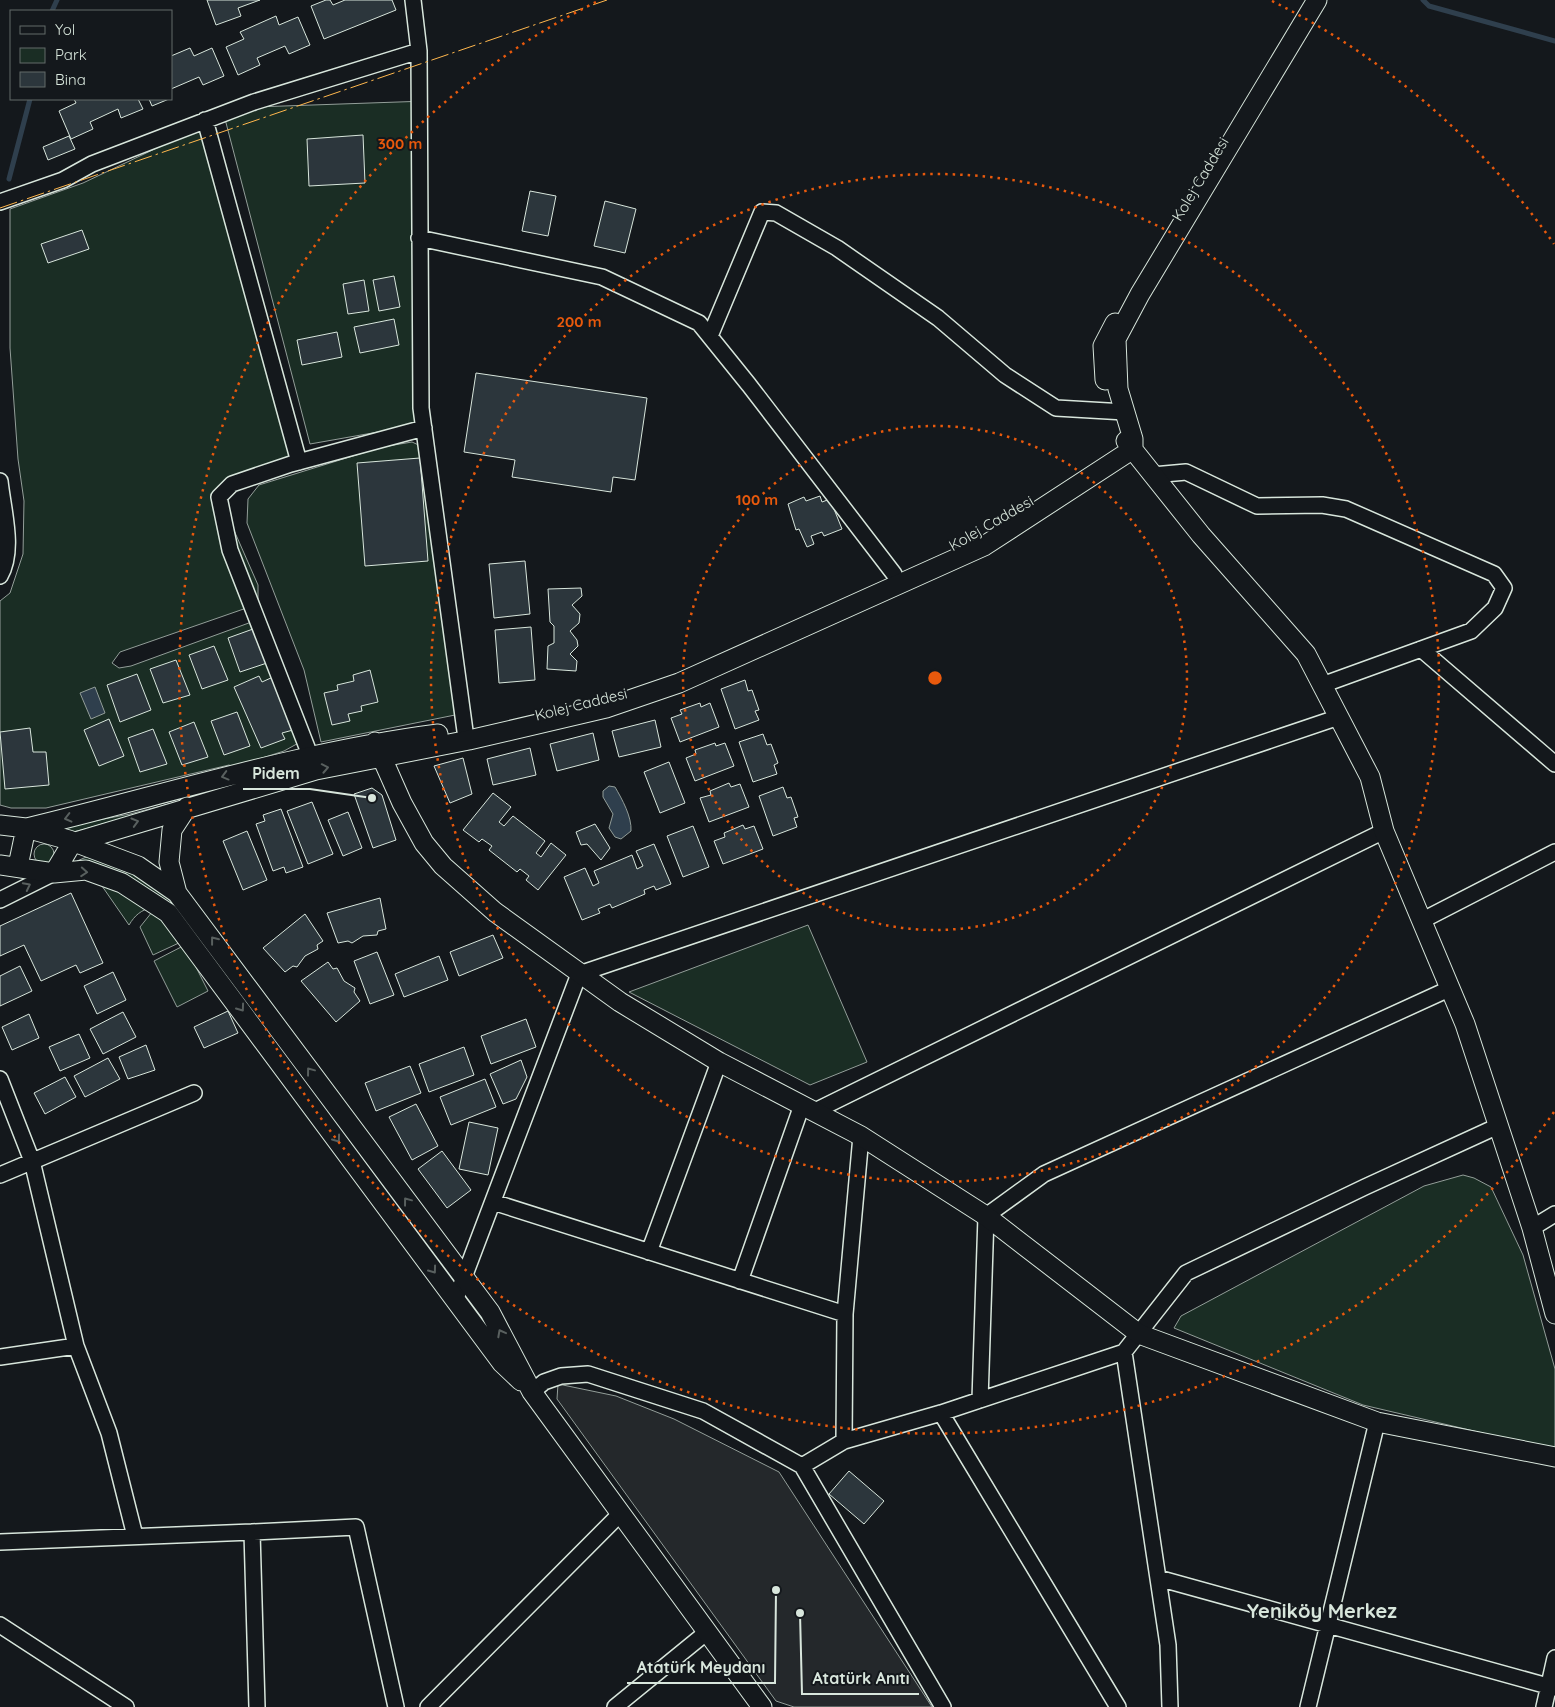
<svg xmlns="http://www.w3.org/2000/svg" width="1555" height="1707" font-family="Quicksand,sans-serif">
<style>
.green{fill:#1a2d24;stroke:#939e99}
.parking{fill:#24282b;stroke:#939e99}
.water{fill:#2f3f4d;stroke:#939e99}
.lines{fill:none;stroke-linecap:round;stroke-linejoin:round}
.stream{stroke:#2f3f4d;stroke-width:5}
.building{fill:#2c363c;stroke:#d8e6dc}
.minor-casing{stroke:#d8e6dc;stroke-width:18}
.tertiary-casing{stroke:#d8e6dc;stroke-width:21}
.minor{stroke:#14181c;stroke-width:15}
.tertiary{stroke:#14181c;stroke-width:19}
.power{stroke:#ffb74d;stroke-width:1;stroke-dasharray:18 4 2.5 4;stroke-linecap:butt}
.oneway{stroke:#59605f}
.ring{fill:none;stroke:#e8590c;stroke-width:2.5;stroke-dasharray:2.5 5}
.labels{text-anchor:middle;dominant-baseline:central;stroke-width:4;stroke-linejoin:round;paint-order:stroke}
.street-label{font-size:15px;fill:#d8e6dc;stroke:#14181c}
.district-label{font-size:20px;font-weight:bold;fill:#d8e6dc;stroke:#14181c}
.centre{fill:#e8590c;stroke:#14181c;stroke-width:2.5}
.ring-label{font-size:15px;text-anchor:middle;font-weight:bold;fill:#e8590c;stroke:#14181c;stroke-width:4;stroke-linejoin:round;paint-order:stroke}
.leader{fill:none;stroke:#d8e6dc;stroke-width:2}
.callout-dot{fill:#d8e6dc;stroke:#14181c;stroke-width:2}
.callout-label{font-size:16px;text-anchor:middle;font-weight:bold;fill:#d8e6dc;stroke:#14181c;stroke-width:4;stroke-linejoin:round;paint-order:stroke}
</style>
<rect width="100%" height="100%" fill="#14181c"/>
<path class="green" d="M427 101 421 376 429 423 310 444 225 119 255 107Z
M201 127 292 457 234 478 225 500 233 528 258 585V604L120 652 112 663 119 668 131 666 257 620 304 740 284 751 234 767 229 765 46 808H11L0 805V601L10 593 23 554 24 501 18 459 10 348V209L83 183Z
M412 442 423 447 455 715 321 742 304 670 247 523 248 499 259 485 382 447Z
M214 792 85 829 73 832 57 828 130 814Z
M34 854a10 10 0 1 1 20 0a10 10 0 1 1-20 0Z
M91 855 152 882 174 905 193 930C155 891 131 872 77 861Z
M108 883 153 907C141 910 135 915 129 925L102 886Z
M152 912 168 924 181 942 153 955 140 927Z
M808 925 867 1062 810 1085 629 992Z
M185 945 208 991 177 1007 154 961Z
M1463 1175 1474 1178 1491 1187 1523 1255 1555 1369V1450L1363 1405 1174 1328 1181 1316 1424 1186Z"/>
<path class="parking" d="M558 1384 616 1396 674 1419 779 1472 932 1707H794L776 1701 557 1399Z"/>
<path class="water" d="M95 687 105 713 91 719 80 693Z
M609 786 615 787C622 799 632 817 631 831L621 839 615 837 609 828 613 814 603 797V791Z"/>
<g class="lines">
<path class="stream" d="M1423 0 1429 6 1555 41
M52 11 57 0
M9 179 30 99"/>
</g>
<path class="building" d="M207 0H260L238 8 241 16 216 25Z
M326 0H330L333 5 345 0H392L396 10 324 39 311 6Z
M276 16 279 25 298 17 310 45 289 54 285 46 257 58 260 65 238 75 226 47 244 39 240 32Z
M190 48 194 56 212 48 224 76 203 85 199 77 171 89V56Z
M74 99H138L143 109 121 118 118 109 90 122 93 129 71 139 59 111 76 103Z
M149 99H169L152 106Z
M363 135 365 183 309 186 307 139Z
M69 136 75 149 48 160 43 147Z
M530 191 556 196 548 236 522 231Z
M605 201 636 209 625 253 594 246Z
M82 230 89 249 48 263 41 244Z
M394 276 400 307 379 311 373 280Z
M364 280 369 311 348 314 343 284Z
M394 319 399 345 360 353 354 327Z
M337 332 342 357 302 365 297 340Z
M476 373 647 398 635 480 613 477 611 492 512 477 515 460 464 452Z
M420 458 428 561 365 566 357 463Z
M820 496 822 502 830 499 842 529 824 536 822 532 811 536 814 544 807 547 799 529 796 530 788 504 804 497 806 501Z
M525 561 530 614 494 618 489 564Z
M581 588 582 596 572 605 580 614 579 623 570 631 577 640 578 646 570 654 577 661 576 671 547 669 548 646 554 643V626L550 622 548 589Z
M531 627 535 680 499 683 495 630Z
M253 629 267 663 240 672 228 638Z
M214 646 228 680 202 689 189 655Z
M176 660 190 695 163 703 150 669Z
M370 670 378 702 361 706 362 711 348 714 350 721 332 725 324 693 338 690 337 685 354 681 353 675Z
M137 674 151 710 120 722 107 685Z
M259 676 262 682 273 677 293 730 282 733 285 739 261 748 234 687Z
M745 680 748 691 752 690 759 710 755 711 759 720 735 729 721 689Z
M700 703 701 707 710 703 719 727 680 742 671 718 682 714 680 710Z
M237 712 250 746 224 755 211 721Z
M109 719 124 756 99 766 84 730Z
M655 720 661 747 619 757 612 731Z
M194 722 208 757 182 765 169 732Z
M30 728 33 752H46L49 785 5 789 0 732Z
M153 729 167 764 140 772 128 738Z
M593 733 599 760 557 771 550 744Z
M763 734 767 745 771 744 778 763 774 765 777 774 753 782 739 742Z
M715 743 716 746 725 743 734 766 695 781 686 758 696 754 695 750Z
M530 748 536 775 493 785 487 759Z
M463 758 472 794 450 803 434 766Z
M669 762 685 803 660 813 644 772Z
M729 783 731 787 740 784 749 807 709 822 700 798 711 795 710 791Z
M783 787 787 798 791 797 798 817 794 818 797 827 773 836 759 796Z
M372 788 382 795 396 840 373 848 354 794Z
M493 793 511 807 499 822 504 826 513 816 545 841 536 853 541 857 551 843 566 855 538 890 526 880 529 876 520 869 517 872 489 850 492 846 482 839 479 842 463 830Z
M312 802 333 854 308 864 287 811Z
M281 809 303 867 286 873 284 867 273 871 256 824 265 821 263 815Z
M348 812 362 848 343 856 328 820Z
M595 824 610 848 601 860 587 844 581 845 576 832Z
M743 825 745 829 754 826 763 849 723 864 714 841 725 837 724 833Z
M693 826 709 867 683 877 667 836Z
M247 831 267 880 243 890 223 841Z
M654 844 671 884 656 890 654 886 644 890 645 894 612 908 610 904 598 909 600 913 582 920 564 877 585 868 593 886 599 883 594 871 632 855 637 869 643 866 636 851Z
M71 893 103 963 80 973 76 965 41 981 24 945 0 956V926Z
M380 898 386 929 378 931 377 935 363 936 352 943 348 941 338 943 327 913Z
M305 914 323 941 317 945 318 949 305 956 297 967 293 966 285 972 263 948Z
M493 935 503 958 459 976 450 952Z
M377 952 394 995 370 1004 354 961Z
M439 956 448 980 404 997 395 974Z
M328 962 333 969 337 968 344 981 355 988 354 992 360 1001 336 1022 301 981Z
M20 966 32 991 0 1006V976Z
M113 972 126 1000 97 1014 84 986Z
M228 1011 238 1033 204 1048 194 1027Z
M123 1012 136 1037 103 1054 90 1029Z
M29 1014 39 1038 12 1050 2 1027Z
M526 1019 536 1047 491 1064 481 1036Z
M79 1034 90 1058 60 1071 49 1047Z
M146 1045 155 1070 128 1079 119 1057Z
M464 1047 474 1075 429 1092 419 1064Z
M108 1058 120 1079 85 1097 74 1076Z
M521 1060 527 1077 516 1099 503 1104 490 1074Z
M410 1066 421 1093 376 1111 365 1083Z
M65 1077 76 1097 45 1114 34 1093Z
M485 1079 496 1107 451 1125 440 1097Z
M416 1104 438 1146 412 1160 389 1117Z
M469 1122 498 1128 488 1175 459 1169Z
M442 1151 471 1190 447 1208 418 1169Z
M849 1471 884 1501 864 1524 829 1494Z"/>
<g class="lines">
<defs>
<path id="minor" d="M413 0 419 51 421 408 465 731
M205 120 299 462
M0 202 63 180 92 164 254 102 419 51
M419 238 602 277 699 323 749 385 894 574
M710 336 762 212 776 213 837 248 938 318 1005 375 1056 408 1125 412
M1153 475 1186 472 1257 506 1322 505 1346 509 1494 574 1504 588 1495 608 1471 631 1322 685
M0 481C3 510 15 550 0 576
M1421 649 1555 764
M310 755 230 550 219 497 232 484 291 464 424 428
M0 900 54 873
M1423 920 1555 852
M0 1079 32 1161 76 1346 109 1433 135 1536
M815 1111 1384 831
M0 1175 194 1093
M493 1202 845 1314
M1532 1228 1555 1214
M649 1252 719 1062
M740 1281 802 1105
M455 1301 579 974 1339 717
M1124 1352 1168 1645 1170 1707
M0 1357 76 1346
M532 1392 544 1382 561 1376 588 1374 703 1411 802 1466 943 1707
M980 1400 986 1216 1044 1174 1451 988
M941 1413 1118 1707
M844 1441 845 1314 861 1136
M802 1466 844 1441 941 1413 1124 1352 1186 1273 1365 1187 1498 1126
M252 1532 356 1527 396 1707
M0 1542 252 1532 257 1707
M1158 1578 1555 1688
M0 1625 126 1707
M428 1707 621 1513
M615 1707 707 1632
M1308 1707 1377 1422
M1544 1707 1555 1658"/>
<path id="tertiary" d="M1105 380 1103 346 1115 323
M1126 441 1201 535 1306 654 1370 777 1384 831 1465 1024 1532 1228 1555 1314
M375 742 402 803 424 843 443 866 495 912 620 1002 719 1062 861 1136 986 1216 1139 1334 1377 1422 1555 1457
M0 825 26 828 69 840 138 866 177 893 490 1312 532 1392 762 1707
M27 828C164 795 298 752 438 734
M0 865 54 873 86 870 122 883 168 913 502 1363 521 1381
M18 866 26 828
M54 873 72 843 316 770 469 740 606 708 679 683 984 546 1133 449V439L1118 389 1116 339 1140 294 1317 0
M177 893 169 862 172 830 187 807"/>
</defs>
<use href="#minor" class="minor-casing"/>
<use href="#tertiary" class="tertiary-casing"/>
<use href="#minor" class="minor"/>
<use href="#tertiary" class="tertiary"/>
<path class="power" d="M0 208 607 0"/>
</g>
<defs><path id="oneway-chevron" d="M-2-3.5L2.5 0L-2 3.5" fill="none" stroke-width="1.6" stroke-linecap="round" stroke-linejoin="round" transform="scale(1.25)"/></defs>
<g class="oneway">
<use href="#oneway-chevron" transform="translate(325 768) rotate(-11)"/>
<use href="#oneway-chevron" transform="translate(225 776) rotate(165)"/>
<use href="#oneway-chevron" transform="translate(68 818) rotate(166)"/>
<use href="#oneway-chevron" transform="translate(135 822) rotate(-16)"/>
<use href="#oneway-chevron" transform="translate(84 872) rotate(4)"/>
<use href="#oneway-chevron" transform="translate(27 886) rotate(-27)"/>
<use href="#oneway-chevron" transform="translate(214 940) rotate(-128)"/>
<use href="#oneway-chevron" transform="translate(241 1008) rotate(54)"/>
<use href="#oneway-chevron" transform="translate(310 1071) rotate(-127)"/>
<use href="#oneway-chevron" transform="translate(337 1139) rotate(54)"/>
<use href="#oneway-chevron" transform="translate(407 1201) rotate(-127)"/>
<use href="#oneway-chevron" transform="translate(433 1270) rotate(54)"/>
<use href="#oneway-chevron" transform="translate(501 1333) rotate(-118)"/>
</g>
<g class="ring">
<circle cx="935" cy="678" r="252"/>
<circle cx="935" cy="678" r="504"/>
<path d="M1554 1112A756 756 0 1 1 598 1M1272 1A756 756 0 0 1 1554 244"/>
</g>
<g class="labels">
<g class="street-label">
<text transform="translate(1200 179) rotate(-59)">Kolej Caddesi</text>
<text transform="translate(991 523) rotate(-30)">Kolej Caddesi</text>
<text transform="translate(581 704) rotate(-14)">Kolej Caddesi</text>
</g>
<g class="district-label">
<text x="1322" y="1610">Yeniköy Merkez</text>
</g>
</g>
<circle cx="935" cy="678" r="8" class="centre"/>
<g class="ring-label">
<text x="400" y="149">300 m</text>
<text x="579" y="327">200 m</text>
<text x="757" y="505">100 m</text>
</g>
<path class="leader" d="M372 798L310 789H243M776 1590L775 1683H627M800 1613L802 1694H919"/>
<g class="callout-dot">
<circle cx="372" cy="798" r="5"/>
<circle cx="776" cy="1590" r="5"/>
<circle cx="800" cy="1613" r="5"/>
</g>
<g class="callout-label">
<text x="276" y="779">Pidem</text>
<text x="701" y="1673">Atatürk Meydanı</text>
<text x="861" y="1684">Atatürk Anıtı</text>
</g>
<rect x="10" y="10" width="162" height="90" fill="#14181c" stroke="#626a69"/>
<rect x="20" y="26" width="25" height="8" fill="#14181c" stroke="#626a69"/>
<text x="55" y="35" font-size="15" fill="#d8e6dc">Yol</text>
<rect x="20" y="48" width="25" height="15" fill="#1a2d24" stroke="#626a69"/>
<text x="55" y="60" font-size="15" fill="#d8e6dc">Park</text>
<rect x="20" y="72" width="25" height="15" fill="#2c363c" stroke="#626a69"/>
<text x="55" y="85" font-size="15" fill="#d8e6dc">Bina</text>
</svg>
